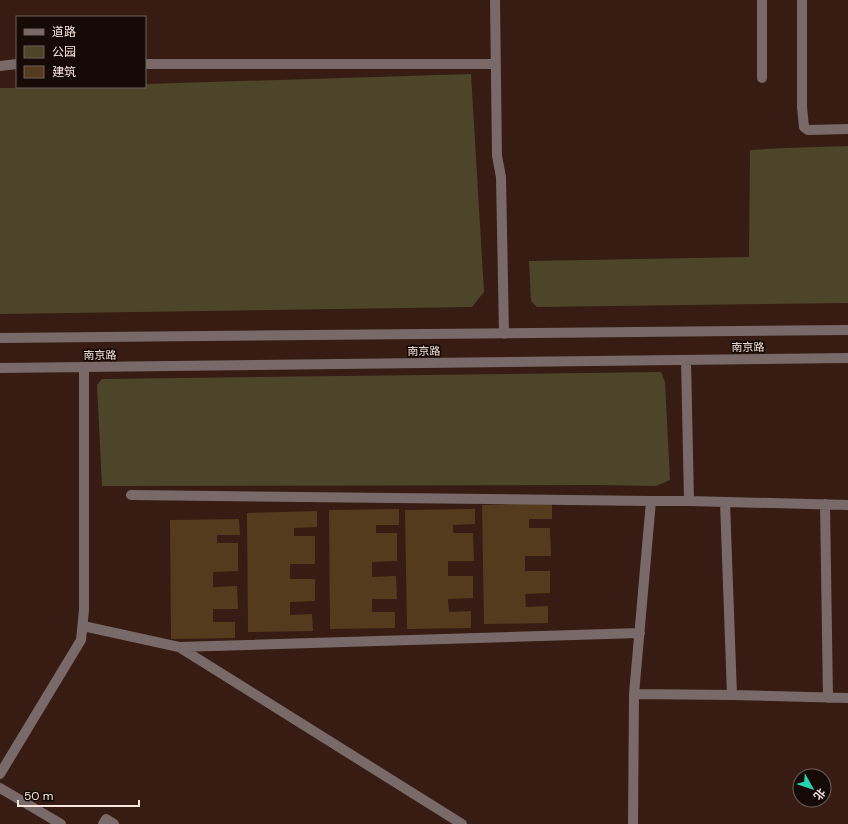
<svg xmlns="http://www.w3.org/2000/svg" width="848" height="824" font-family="'DM Sans','Noto Sans SC',sans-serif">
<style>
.green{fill:#4d4529}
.building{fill:#553b1d}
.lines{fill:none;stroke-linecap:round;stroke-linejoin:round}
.minor{stroke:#796969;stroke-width:10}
.labels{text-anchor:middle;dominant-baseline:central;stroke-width:3.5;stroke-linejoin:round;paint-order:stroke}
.street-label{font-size:11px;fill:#f9e6df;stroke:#160a06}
</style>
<rect width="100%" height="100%" fill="#361c12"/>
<path class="green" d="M471 74 484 292 472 307 0 314V88L145 87V84Z
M848 146V303L537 307 531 301 529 261 749 257 750 150 785 148Z
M661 372 665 382 670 480 656 486 598 485 102 486 97 385 102 379Z"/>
<path class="building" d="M552 503V519H529V528H550L551 556H525V571H550V593L525 594 526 607 548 606V623L484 624 482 505Z
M399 509V525H376V533H397V561L372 562V577L396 576 397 599H372V612H395V628L330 629 329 510Z
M475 509V524L453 525V533H473L474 561H448V576H473V598L448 599 449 612 471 611V628L407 629 405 510Z
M317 511V527L294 528V536H315V564H290V579H315V601L290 602V615L312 614 313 631 248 632 247 513Z
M239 519 240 535H217V543H238V571L213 572V587L237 586 238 609H213V622H235V638L171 639 170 520Z"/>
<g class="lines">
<path class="minor" d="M495 0 497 156 501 177 504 334
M762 0V78
M802 0V107L804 127 808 130 848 129
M145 64H495
M0 66 17 64
M0 338 848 330
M686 360 689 501 848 505
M0 368 848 358
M131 495 651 501
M689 501H651L634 694 732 695
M725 502 732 695 848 698
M825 504 828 698
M83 626 179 647 462 824
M179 647 640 633
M0 774 81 640 84 610V367
M0 788 61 824
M103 824 106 819 114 824
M633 824 634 694"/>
</g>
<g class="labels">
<g class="street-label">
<text transform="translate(748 347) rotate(-1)">南京路</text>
<text transform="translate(424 351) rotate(-1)">南京路</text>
<text transform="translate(100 355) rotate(-1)">南京路</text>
</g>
</g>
<rect x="16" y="16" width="130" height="72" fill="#160a06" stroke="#71625d"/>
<rect x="24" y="29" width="20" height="6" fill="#796969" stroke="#71625d"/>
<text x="52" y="36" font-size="12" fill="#f9e6df">道路</text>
<rect x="24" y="46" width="20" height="12" fill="#4d4529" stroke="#71625d"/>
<text x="52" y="56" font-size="12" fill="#f9e6df">公园</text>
<rect x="24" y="66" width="20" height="12" fill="#553b1d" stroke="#71625d"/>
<text x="52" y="76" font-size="12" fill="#f9e6df">建筑</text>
<g transform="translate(812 788) rotate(129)"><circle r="19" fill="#160a06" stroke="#71625d"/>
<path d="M0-3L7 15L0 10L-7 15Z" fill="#25d5ae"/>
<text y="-6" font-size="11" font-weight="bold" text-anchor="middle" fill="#f9e6df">北</text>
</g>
<path d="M18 800v6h121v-6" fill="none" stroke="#f9e6df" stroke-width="2"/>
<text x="24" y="800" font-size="12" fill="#f9e6df" stroke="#160a06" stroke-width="3" paint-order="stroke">50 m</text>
</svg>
